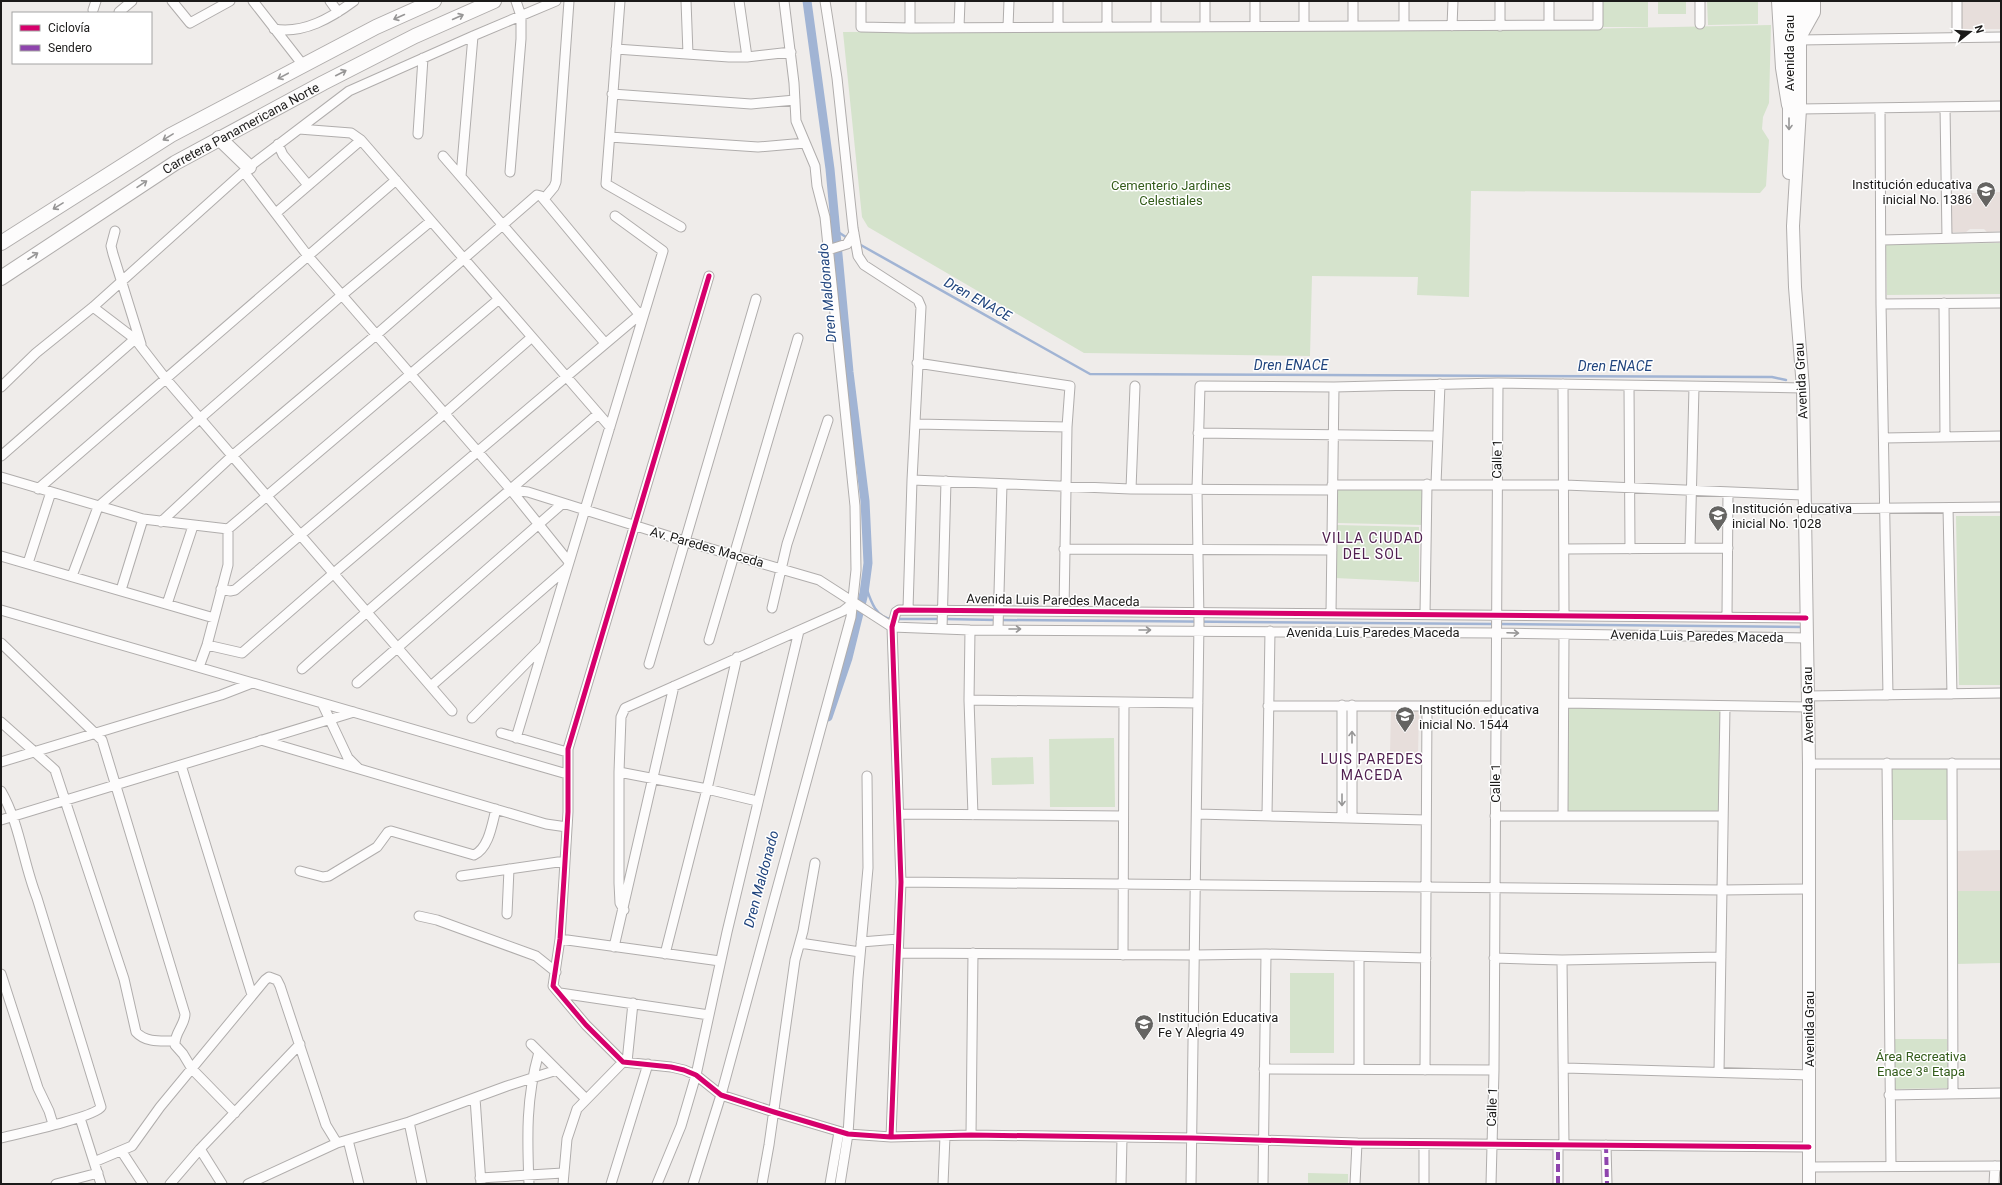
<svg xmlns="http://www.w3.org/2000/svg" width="2002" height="1185" font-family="Roboto,sans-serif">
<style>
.built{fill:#e7dedb}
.green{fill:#d5e3cc}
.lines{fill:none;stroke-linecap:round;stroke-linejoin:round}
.stream{stroke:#a1b4d4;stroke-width:2.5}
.canal{stroke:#a1b4d4;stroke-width:9}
.minor-casing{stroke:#b0adac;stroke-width:11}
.major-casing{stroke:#b0adac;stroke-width:14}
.highway-casing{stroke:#b0adac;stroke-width:16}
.minor{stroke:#fdfcfc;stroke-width:9}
.major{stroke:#fdfcfc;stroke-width:12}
.highway{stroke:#fdfcfc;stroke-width:14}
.quiet{stroke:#8e44ad;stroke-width:4;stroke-dasharray:8 4;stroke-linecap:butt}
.cycleway-casing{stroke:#fff;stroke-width:8}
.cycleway{stroke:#d6006c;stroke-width:5}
.oneway{stroke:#979696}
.labels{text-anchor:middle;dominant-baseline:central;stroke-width:3;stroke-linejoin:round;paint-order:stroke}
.street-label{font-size:13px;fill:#1b1a19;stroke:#fff}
.poi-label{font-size:13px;fill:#1b1a19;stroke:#fff;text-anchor:start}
.park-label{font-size:13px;fill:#335c1a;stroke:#fff}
.water-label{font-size:14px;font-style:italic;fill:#21457e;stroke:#fff}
.neighbourhood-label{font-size:14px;letter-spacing:1px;fill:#512050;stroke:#fff}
</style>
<rect width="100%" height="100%" fill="#efecea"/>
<path class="built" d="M1962 1H2001V29H1962Z
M2001 192V231L1987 232 1984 229H1970L1966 232H1951L1950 194Z
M1391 711H1419L1418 755 1390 754Z
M2001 850V891H1954L1955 851Z"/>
<path class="green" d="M1602 1H1648V27H1603Z
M1658 1H1686V14H1658Z
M1707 1H1758V24L1708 25Z
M1771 25 1769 103 1763 117 1762 129 1769 140 1766 186 1760 193 1471 191 1469 297 1417 295 1418 277 1312 276 1310 356 1084 353 868 227 862 217 843 32 1576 29Z
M2000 243 2001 294 1887 295 1886 244Z
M1337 487 1419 488 1423 492V525L1338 523Z
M1956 516H2001V685H1959Z
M1337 525 1419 527V582L1335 578Z
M1568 707H1722L1718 816 1568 813Z
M1114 738 1115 807H1050L1049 739Z
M1033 757 1034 784 992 785 991 758Z
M1892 769H1948V820H1892Z
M1954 891H2001V963L1955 964Z
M1290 973H1334V1053H1290Z
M1894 1039H1947L1948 1088 1895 1089Z
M1308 1173 1348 1174V1184H1308Z"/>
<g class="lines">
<path class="stream" d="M835 230 849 239
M859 244 1090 374 1772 377 1786 380
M865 584C870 598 874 617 892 619
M897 619H940
M945 619 996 620
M1001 620 1494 624
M1499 624 1804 627"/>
<path class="canal" d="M807 1 830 169 849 372 865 501 868 563 864 593 848 658 828 717"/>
<defs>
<path id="minor" d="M172 1 190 23 230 1
M253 1 303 65
M330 1 338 12
M620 1 606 184 681 227
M686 1 688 54
M739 1 747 57
M825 1 837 78 853 228 858 256 864 265 918 300 921 307 912 480 908 609
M861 1V27L910 28 1598 25V1
M1058 1V27
M1255 1V26
M1304 1V26
M1404 1V26
M1700 1V24
M93 10 96 1
M119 12 132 1
M1549 25V1
M1156 26V1
M1205 26V1
M1353 26V1
M1452 26 1453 1
M1500 26V1
M959 27 960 1
M1008 27 1009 1
M1107 27V1
M910 28V1
M274 29C304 34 331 18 354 1
M1957 37V1
M1799 40 2001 37
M616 49 729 57H747L791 52
M612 94 751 104 795 100
M1945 107 1947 238
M1800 109 2001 106
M1880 109 1881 304 1888 695
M299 129 351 133 361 140 610 427
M418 134 423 58
M610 137 758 147 805 143
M278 144 283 155 308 185
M443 156 605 343
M244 172 308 256 511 490 569 562
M510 172 521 39V16L516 1
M461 176 473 36
M544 199 554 187 556 182 569 1
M276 213 361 140
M115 231 111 246 113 254 141 344
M1882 240 2001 237
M828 250 847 244 854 233
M709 276 568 749V812L564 878 560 939 553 986 586 1025 623 1062 671 1067 684 1070 696 1075 721 1095 774 1112 848 1134 891 1137 971 1135 1192 1138 1357 1143 1809 1147
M1944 303 1945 437
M1881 304 2001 303
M93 307 135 339 166 379 452 711
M917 363 1070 386 1067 427 1064 611
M1563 384 1564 616
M1629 386 1630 549
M1 387 36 353 93 307 249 167 349 91 473 36 556 1
M915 424 1067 427
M1198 433 1438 436
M1884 438 2001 436
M1 456 135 339
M1 477 143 519 228 529 499 299
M912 480 1131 489 1332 490
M1436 484 1440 384
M1332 485H1565L1804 495
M38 489 396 180
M1131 489 1135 386
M511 490 528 492 684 541 819 580 892 627
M1948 508 1952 694
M1804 509 2001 507
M161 522 232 456 376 335 537 195 541 196 639 314
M1690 548 1694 387
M1064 549 1332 550
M1564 549 1728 548
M1 556 214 618
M28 563 51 492
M72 576 98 507 342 295 431 221
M221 589 230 591 235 590 444 414 532 337
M121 590 143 519
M167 604 193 526
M772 608 787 544 828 420
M1 610 567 774
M1331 613 1334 387
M1425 614 1427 484
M1727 616 1728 492
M892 627 970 630 1496 633 1806 638
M942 629 946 481
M998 629 1002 484
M970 630 969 700 973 815
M709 640 798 338
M1 643 102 740 185 1014C185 1025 174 1033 175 1045L183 1054 192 1069 235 1113
M207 645 242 653 334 573 644 311
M649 664 756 299
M199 667 207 645 228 565V529
M302 669C399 582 500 500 598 414
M357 683 563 503
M431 686 567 568
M1808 696 2001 693
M969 700 1198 703
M322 703 348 758 358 768
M1564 703 1808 707
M1342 705V817
M1268 706H1496
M472 718 544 645
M1 722 55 770 124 979 136 1032C146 1043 161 1041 175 1041
M501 733 567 752
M516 738 663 251 615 216
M261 740 546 824 567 827
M1 762 221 695 252 683
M1887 763 1891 1166
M1952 763 1953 1094
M1809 764H2001
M181 765 252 995
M619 772 707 789 757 801
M1 791C20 824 23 863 37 898L101 1107C95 1117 17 1134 1 1138
M899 814 1123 816
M1197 814 1426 820
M1267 815 1270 631
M1495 816H1722
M1563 816 1564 635
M1352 818V705
M1 820 354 712
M300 871 323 877 329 876 377 847 388 832 391 831 474 855C489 848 492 824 496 809
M461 876 565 861
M901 882 1722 890 1809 889
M624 910 620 903 619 883V772L621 717 625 708 843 611 853 603
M507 914 509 869
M419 916 437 920 536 956 556 972
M560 939 720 961
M861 942 898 939
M800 943 860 952
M614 947 674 686
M899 953 1195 955 1266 954 1426 958
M665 954 707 789 737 657
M1123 955 1124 703
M1359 957V1069
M1494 958 1562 960 1721 957
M1562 960 1564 1145
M1 974 38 1088 49 1111 53 1124
M560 993 709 1015
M531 1044 586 1099
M627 1062 633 1003
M1565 1068 1809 1075
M1264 1069 1494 1070
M1425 1070 1427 706
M1719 1072 1725 707
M1889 1095 2001 1093
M475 1098 481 1184
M80 1118 101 1184
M409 1122 422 1184
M971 1135 973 953
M891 1137 901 882 892 627 896 612 899 610 1806 618
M348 1140 359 1184
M1424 1144V1184
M1606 1145 1607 1184
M200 1149 222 1184
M122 1152 143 1184
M94 1162 132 1146 160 1107 265 980 269 977 277 980 280 986 326 1125 337 1143
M1809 1167 2001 1166
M480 1178 563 1173
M56 1184 98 1173
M170 1184 200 1149 300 1044
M248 1184 337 1143 409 1122 507 1086 557 1070
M529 1184C527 1136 526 1098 539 1052
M563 1184 567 1139 577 1109 623 1062
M611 1184 648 1064
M657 1184 681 1126 696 1075 727 932 799 631
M693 1184 721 1095 851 617 856 570 855 506 825 217 817 186 815 166 796 121 794 83 784 1
M762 1184 769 1145 795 960 803 931 815 863
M830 1184 839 1132
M840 1184 848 1134 858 978 868 868 867 776
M943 1184 945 1136
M1121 1184 1122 1138
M1191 1184 1199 622 1197 489 1200 386 1334 387 1498 383 1803 388
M1263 1184 1266 954
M1355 1184 1357 1143
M1491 1184 1494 1070 1498 383
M1558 1184V1145
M1994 1184 1995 1166"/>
<path id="major" d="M1789 1V63
M1800 1V109L1793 226 1795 287 1803 388 1809 764V1184
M1789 173V95"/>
<g id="highway">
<path d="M1779 1 1783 68 1789 105"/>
<path d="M1799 37 1813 12V1"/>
<path d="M219 138 249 167"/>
<path d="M1 243 171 135 376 27 434 1"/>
<path id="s1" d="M1 278 175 163 323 83 415 36 494 1"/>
</g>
</defs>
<use href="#minor" class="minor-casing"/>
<use href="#major" class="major-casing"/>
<use href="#highway" class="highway-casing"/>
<use href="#minor" class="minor"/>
<use href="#major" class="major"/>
<use href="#highway" class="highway"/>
<path class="quiet" d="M1606 1145 1607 1184
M1558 1184V1145"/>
<defs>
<path id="cycleway" d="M709 276 568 749V812L564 878 560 939 553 986 586 1025 623 1062 671 1067 684 1070 696 1075 721 1095 774 1112 848 1134 891 1137 971 1135 1192 1138 1357 1143 1809 1147
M891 1137 901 882 892 627 896 612 899 610 1806 618"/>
</defs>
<use href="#cycleway" class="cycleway-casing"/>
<use href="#cycleway" class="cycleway"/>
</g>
<defs><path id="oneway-shaft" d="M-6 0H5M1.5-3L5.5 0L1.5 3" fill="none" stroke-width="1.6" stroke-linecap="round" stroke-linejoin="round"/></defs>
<g class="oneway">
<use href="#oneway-shaft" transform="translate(399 17) rotate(156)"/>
<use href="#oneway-shaft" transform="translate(458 17) rotate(-24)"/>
<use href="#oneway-shaft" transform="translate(341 73) rotate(-27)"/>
<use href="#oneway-shaft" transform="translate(283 76) rotate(152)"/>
<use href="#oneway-shaft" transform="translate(1789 124) rotate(90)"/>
<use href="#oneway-shaft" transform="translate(168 137) rotate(149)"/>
<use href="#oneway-shaft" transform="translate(142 184) rotate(-34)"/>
<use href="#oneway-shaft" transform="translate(58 206) rotate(148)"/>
<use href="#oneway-shaft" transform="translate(33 256) rotate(-33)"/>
<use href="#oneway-shaft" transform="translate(1015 629)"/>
<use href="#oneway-shaft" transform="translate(1145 630)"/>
<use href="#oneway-shaft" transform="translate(1513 633) rotate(2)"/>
<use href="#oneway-shaft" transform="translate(1352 737) rotate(-90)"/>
<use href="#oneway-shaft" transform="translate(1342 800) rotate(90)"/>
</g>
<defs>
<symbol id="school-pin" viewBox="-11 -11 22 30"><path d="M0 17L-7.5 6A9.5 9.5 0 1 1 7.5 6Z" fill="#656462" stroke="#fff"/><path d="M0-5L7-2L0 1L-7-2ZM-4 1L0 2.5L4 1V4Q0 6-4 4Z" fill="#fff"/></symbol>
</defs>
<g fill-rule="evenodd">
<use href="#school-pin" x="1975" y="180" width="22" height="30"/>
<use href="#school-pin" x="1707" y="504" width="22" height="30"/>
<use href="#school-pin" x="1394" y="705" width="22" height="30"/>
<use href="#school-pin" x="1133" y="1013" width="22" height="30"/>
</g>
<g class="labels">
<g class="street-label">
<text transform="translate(1789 53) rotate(-90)">Avenida Grau</text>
<text stroke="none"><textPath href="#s1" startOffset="283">Carretera Panamericana Norte</textPath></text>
<text transform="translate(1801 381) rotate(-93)">Avenida Grau</text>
<text transform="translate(1497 459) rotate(-89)">Calle 1</text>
<text transform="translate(707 547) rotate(16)">Av. Paredes Maceda</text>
<text transform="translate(1053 600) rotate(1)">Avenida Luis Paredes Maceda</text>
<text x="1373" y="632">Avenida Luis Paredes Maceda</text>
<text transform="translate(1697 636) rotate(1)">Avenida Luis Paredes Maceda</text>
<text transform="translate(1808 705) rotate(-91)">Avenida Grau</text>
<text transform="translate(1495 783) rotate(-90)">Calle 1</text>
<text transform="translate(1809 1029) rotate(-90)">Avenida Grau</text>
<text transform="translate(1492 1107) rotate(-88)">Calle 1</text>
</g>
<g class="poi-label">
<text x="1972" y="184" text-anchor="end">Institución educativa<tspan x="1972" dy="15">inicial No. 1386</tspan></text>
<text x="1732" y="508">Institución educativa<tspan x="1732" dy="15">inicial No. 1028</tspan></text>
<text x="1419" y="709">Institución educativa<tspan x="1419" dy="15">inicial No. 1544</tspan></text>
<text x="1158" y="1017">Institución Educativa<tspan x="1158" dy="15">Fe Y Alegria 49</tspan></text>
</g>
<g class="park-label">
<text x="1171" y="185">Cementerio Jardines<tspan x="1171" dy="15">Celestiales</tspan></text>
<text x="1921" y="1056">Área Recreativa<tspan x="1921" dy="15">Enace 3ª Etapa</tspan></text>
</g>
<g class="water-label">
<text transform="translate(827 293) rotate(-95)">Dren Maldonado</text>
<text transform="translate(978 299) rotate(29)">Dren ENACE</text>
<text x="1291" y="365">Dren ENACE</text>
<text x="1615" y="366">Dren ENACE</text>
<text transform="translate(761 879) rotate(-75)">Dren Maldonado</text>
</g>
<g class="neighbourhood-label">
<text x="1373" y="538">VILLA CIUDAD<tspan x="1373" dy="16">DEL SOL</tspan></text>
<text x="1372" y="759">LUIS PAREDES<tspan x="1372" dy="16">MACEDA</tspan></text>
</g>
</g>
<rect width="2002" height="1185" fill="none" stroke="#1b1a19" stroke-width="4"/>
<rect x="12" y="12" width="140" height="52" fill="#ffffff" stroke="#a4a3a3"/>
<rect x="20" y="25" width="20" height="6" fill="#d6006c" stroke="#a4a3a3"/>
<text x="48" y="32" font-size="12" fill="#1b1a19">Ciclovía</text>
<rect x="20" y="45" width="20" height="6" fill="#8e44ad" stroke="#a4a3a3"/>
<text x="48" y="52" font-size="12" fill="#1b1a19">Sendero</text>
<g transform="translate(1970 32) rotate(73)" stroke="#ffffff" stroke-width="3" paint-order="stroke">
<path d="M0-3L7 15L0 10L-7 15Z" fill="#1b1a19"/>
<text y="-6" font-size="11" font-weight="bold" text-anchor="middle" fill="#1b1a19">N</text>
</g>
</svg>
